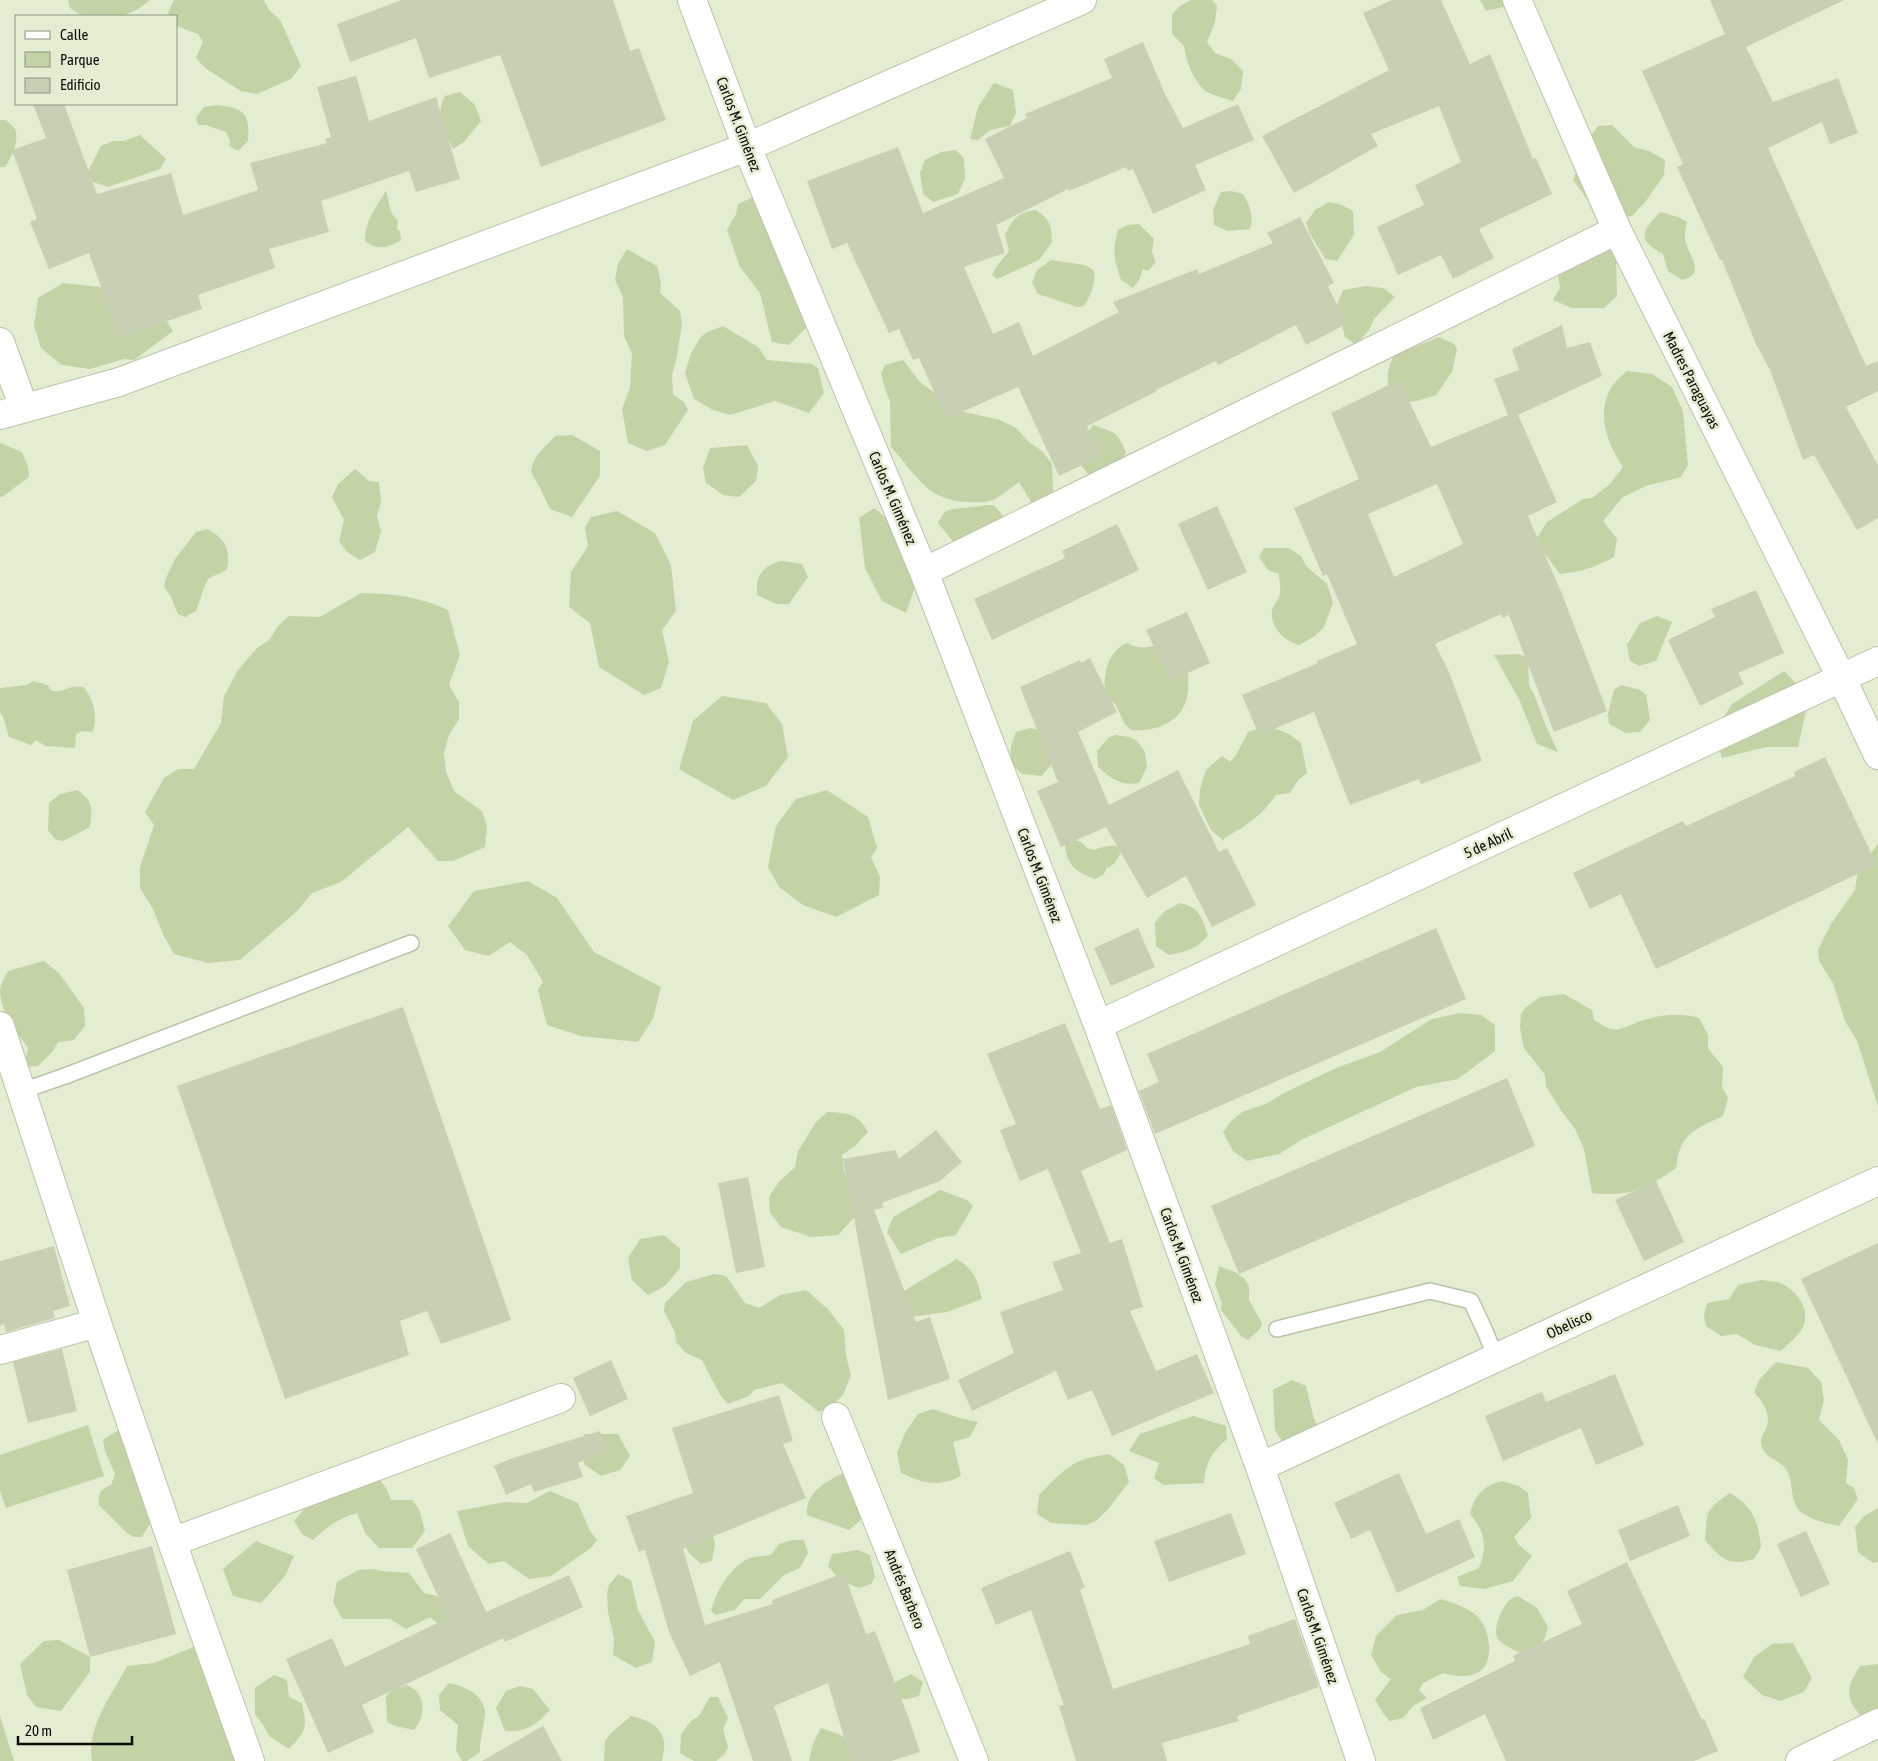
<svg xmlns="http://www.w3.org/2000/svg" width="1878" height="1761" font-family="'Asap Condensed',sans-serif">
<style>
.green{fill:#c3d3a6}
.building{fill:#c7d0b5;fill-rule:evenodd}
.lines{fill:none;stroke-linecap:round;stroke-linejoin:round}
.service-casing{stroke:#bbc4aa;stroke-width:18}
.minor-casing{stroke:#bbc4aa;stroke-width:30}
.service{stroke:#fff;stroke-width:15}
.minor{stroke:#fff;stroke-width:28}
.labels{text-anchor:middle;dominant-baseline:central;stroke-width:5;stroke-linejoin:round;paint-order:stroke}
.street-label{font-size:15px;fill:#0a0d05;stroke:#e3edd2}
</style>
<rect width="100%" height="100%" fill="#e3edd2"/>
<path class="green" d="M68 0H150L138 9 122 16H82L70 8Z
M174 0H264L269 10 280 20 301 66 291 79 257 94 241 91 205 68 196 58 203 42 198 34 176 26V16H170L168 13Z
M1191 0H1212L1217 6 1215 22 1207 42 1215 53 1231 59 1243 71 1241 89 1233 101C1225 98 1214 96 1207 92 1194 83 1186 61 1184 46L1172 34V14L1180 6Z
M1480 0H1516L1508 6 1486 11Z
M994 83 1013 90 1016 113 1010 126 990 130 978 140 970 139 978 107Z
M460 92 475 105 481 121 464 142 453 149C444 129 434 117 445 96Z
M217 105C245 108 250 114 248 141L238 151 229 146 230 141 226 132 206 125H198L196 118 204 107Z
M0 120H6C8 122 13 126 15 129 20 142 11 157 5 167H0Z
M1612 125 1634 147 1649 151 1665 160 1664 175 1646 201 1632 216 1618 218 1587 199 1573 180 1587 141 1598 126Z
M140 135 166 159 160 169 108 187 93 182 88 171 101 146 113 141H124Z
M956 150 964 158 965 179 958 194 933 202 923 194 920 173 925 160 941 152Z
M386 191C390 203 388 212 398 221L397 229 400 231 401 240C389 248 377 251 365 241 365 221 376 207 386 191Z
M1231 191 1243 194C1250 206 1254 216 1250 229L1228 231 1214 225 1213 210 1221 192Z
M763 192 808 309 806 328 789 345 772 342 760 293 740 267 727 230 736 214 738 204Z
M1329 202 1342 205 1353 211 1354 235 1337 261 1325 259 1309 232 1306 223 1315 210Z
M1036 210C1051 220 1051 225 1052 242L1039 260 997 279 992 275 996 267 1009 251 1005 235C1013 218 1017 213 1036 210Z
M1660 212 1678 217 1687 222C1686 227 1684 234 1685 239 1687 254 1708 274 1682 280L1668 271 1663 254C1635 239 1643 231 1660 212Z
M1139 224 1154 239 1152 252 1156 262 1148 271 1143 269 1139 280 1133 288 1121 280C1114 259 1112 252 1118 230L1127 225Z
M1591 241 1616 250 1617 296 1604 308H1572L1553 300 1560 288 1557 268Z
M627 249 657 266 661 283 660 293 680 311 682 325 676 361 672 375 673 395 684 402 688 410 665 445 647 451 628 443 622 409 630 388 632 354 624 336 623 297 615 280 618 264Z
M1051 260 1085 265 1094 270C1096 283 1091 295 1084 306L1077 307 1038 294 1032 283 1037 270Z
M63 283 111 288 164 317 173 331 134 360 124 359 90 369 62 365 41 348 34 326 38 298Z
M1365 286 1383 288 1395 297 1374 319 1369 330 1356 345 1345 337 1337 305 1343 290Z
M723 326 758 347 767 360 812 364 818 368 824 393 809 413 775 401 730 415 713 410 694 399 685 373 691 353 701 337 707 332Z
M1439 337 1454 344 1457 349 1452 372 1436 395 1417 401 1400 403 1393 401C1385 377 1386 373 1396 350L1417 346Z
M903 360 920 382 950 404 965 412 1000 420 1016 428 1029 442 1042 451 1052 464 1053 491 1042 505H1033L1019 482C1010 488 1000 498 990 501 984 503 976 502 970 502 927 502 917 475 891 447L890 401 885 389 881 373 885 365Z
M1627 371 1652 374 1672 387 1683 411 1688 465 1681 477 1646 486 1623 497 1603 521 1617 539 1614 557C1596 567 1581 572 1560 574L1535 541 1547 522 1583 499 1592 498 1610 484 1623 467C1607 444 1595 411 1613 385 1616 380 1622 376 1627 371Z
M1093 425C1114 433 1116 429 1126 452L1117 476 1091 478 1080 464 1078 449Z
M572 435 600 451V476L572 517 550 509 540 488 531 472C534 454 544 449 555 436Z
M0 443 22 452 28 467 29 477 2 497H0Z
M747 445 758 466 756 481 739 497 723 495 706 483 703 468 710 448Z
M355 469 369 481 379 482 381 502 377 516 381 531 375 552 360 560 347 552 339 541 344 520 332 497 338 484Z
M986 505H994L1006 519 956 545 938 523C940 520 942 514 945 512 951 507 976 508 986 505Z
M874 508 893 523 916 584 906 613 882 601 865 568 859 518Z
M617 511 655 533 671 565 676 611 662 630 669 662 661 688 644 695 599 667 590 623 569 607 571 572 588 546 585 528 591 517Z
M208 529C227 541 230 549 227 570L209 578 205 585 196 611 185 617 178 614 170 595 164 587 166 578 175 559 196 532Z
M1264 548H1289L1301 556 1306 566 1327 584 1331 596 1333 603 1324 627 1315 636 1299 645C1284 641 1270 627 1272 611 1273 605 1279 600 1280 593 1281 587 1279 580 1279 574L1268 570 1259 557Z
M781 561 802 564 808 577 789 604H776L757 595C756 574 762 567 781 561Z
M361 593C395 594 416 596 448 610L460 655 449 685 459 702V719L449 735 444 753 446 772 454 791 482 811 487 827 485 847 453 861H438L408 827 341 882 312 893 296 912 240 960 208 963 174 954 163 934 153 909 140 888V867L154 825 145 812 164 778 178 769H194L221 723 224 696 238 670 257 648 269 640 278 626 289 616 320 617Z
M1657 616 1672 622 1656 661 1639 666 1630 661 1627 645 1640 623Z
M1127 643C1138 649 1146 648 1158 645L1188 668C1188 680 1190 696 1183 708 1173 726 1149 732 1131 730L1124 723 1116 705 1105 695C1103 675 1107 652 1127 643Z
M1517 654 1528 657 1529 686 1534 694 1545 724 1558 752 1537 744 1519 699 1494 655Z
M1784 671 1809 697 1798 747H1766L1722 758 1715 730 1732 704Z
M33 681 47 685 52 691C66 693 67 684 84 687 93 700 99 717 92 732L82 731 76 734 75 748 45 746 36 740 31 745 9 737 3 717 0 712V688L27 685Z
M1621 685 1640 690 1646 695 1650 720 1640 732 1626 733 1609 724 1608 713 1614 690Z
M722 696 766 703 782 724 788 757 766 786 733 800 679 769 693 721Z
M1031 728 1044 732 1054 761 1042 776 1022 774 1010 763 1011 746 1016 732Z
M1274 728 1289 734 1301 743 1307 773 1299 779 1290 793 1276 795C1268 807 1258 817 1246 825 1238 831 1230 833 1223 840L1211 830 1199 805 1200 789 1206 770 1222 756 1230 762 1236 755 1248 732 1257 729Z
M1116 735 1130 737 1137 741 1145 752 1147 767 1139 783C1120 786 1112 779 1098 767L1097 751 1109 737Z
M77 790C94 801 92 809 90 827L63 841 56 840 48 830 49 803 60 794Z
M827 790 868 817 877 848 871 857 880 877 879 895 836 917 803 905 779 887 768 867 776 826 796 799Z
M1070 838 1081 842 1087 848 1094 850C1104 847 1113 842 1123 849L1114 864 1107 868 1103 875 1095 879C1076 872 1066 865 1065 843Z
M1878 844V1119V1106L1857 1041 1845 1021 1833 983 1819 961 1818 950 1831 924 1855 890 1858 870Z
M528 881 557 898 594 952 661 987 653 1019 638 1042 581 1036 547 1025 538 990 543 982 527 955 510 942 488 956 465 950 448 926 474 891Z
M1180 903C1201 908 1201 917 1208 935 1198 949 1185 952 1169 955L1156 946 1155 922 1165 911Z
M44 961 59 973 84 1008 85 1026 74 1040 58 1042 53 1051 38 1066 24 1067 28 1048C16 1031 0 1012 0 989 1 983 5 977 8 971Z
M1564 994 1592 1010 1594 1020C1599 1023 1606 1028 1611 1029 1620 1031 1630 1025 1638 1022 1658 1015 1678 1012 1699 1018L1708 1035V1048L1723 1067 1722 1087 1728 1098 1723 1116C1694 1130 1680 1133 1676 1168 1645 1189 1631 1197 1592 1193L1584 1149 1575 1129 1560 1109 1546 1086 1545 1075 1524 1048 1520 1028 1521 1014 1526 1007 1540 997Z
M1460 1013 1481 1015 1495 1025V1051L1458 1079 1416 1087 1301 1140 1279 1154 1247 1161 1233 1151 1223 1132 1231 1121 1242 1112 1266 1104 1284 1093 1336 1068 1380 1052 1432 1019Z
M827 1112C847 1113 858 1113 868 1132L855 1146 842 1155 844 1171 862 1209 838 1235 811 1237 781 1227 770 1213 769 1197 778 1183 795 1167 798 1151 816 1122Z
M940 1190 967 1200 973 1206 956 1235 938 1238 901 1254 887 1232 893 1217Z
M664 1235 680 1249V1268L665 1286 648 1295 632 1280 628 1258 640 1239Z
M957 1259C975 1271 977 1279 982 1299L947 1312 897 1319 892 1298Z
M1219 1266 1235 1272 1244 1278 1249 1286V1300L1262 1323 1260 1329 1248 1340 1241 1336 1221 1310 1222 1303 1215 1285Z
M714 1274 726 1276 745 1303 759 1308 780 1295 806 1290 828 1309 844 1330 846 1356 851 1375 843 1395 834 1404 819 1412 782 1383 754 1390 749 1396 728 1404 720 1395 702 1360 686 1353 676 1342 675 1332 664 1311 665 1303 686 1282Z
M1761 1280C1766 1281 1772 1281 1777 1282 1794 1287 1810 1307 1804 1324 1801 1334 1788 1344 1781 1351L1755 1345 1737 1334 1721 1336 1706 1326 1704 1315 1707 1303 1729 1299 1738 1285Z
M1776 1362 1808 1368 1821 1382 1824 1400 1819 1420 1839 1440 1848 1460 1846 1483 1854 1488 1858 1499 1839 1526C1825 1523 1798 1518 1794 1501 1791 1491 1792 1480 1787 1471 1781 1459 1765 1460 1761 1444 1760 1437 1765 1432 1767 1426 1771 1413 1762 1401 1754 1392L1759 1380Z
M1292 1380 1306 1386 1314 1419 1321 1432 1283 1443 1275 1430 1273 1390Z
M933 1409 959 1418 978 1422 970 1437 953 1442 961 1476C937 1488 923 1483 901 1473L897 1453 905 1433 918 1414Z
M1193 1416 1226 1426 1227 1439C1212 1452 1205 1463 1204 1483L1163 1485 1154 1478 1159 1463 1129 1451 1140 1434Z
M88 1425 104 1476 6 1508 0 1491V1455Z
M126 1425 152 1520 142 1537H134L127 1533 99 1505C98 1494 100 1489 111 1485L115 1474 105 1451 103 1440Z
M585 1434H618L630 1456 620 1470 601 1476 584 1464 580 1445Z
M1109 1454 1124 1465 1129 1482 1109 1508 1096 1521 1086 1525 1051 1523 1037 1514 1039 1495C1065 1469 1071 1459 1109 1454Z
M843 1473 871 1476 876 1507 849 1530 807 1515C805 1492 826 1482 843 1473Z
M379 1478 387 1490 391 1500H412L419 1509 425 1531 412 1548H379L365 1533 357 1513C339 1518 326 1527 313 1540L302 1534 294 1521 312 1500Z
M1502 1481 1519 1486 1528 1493 1530 1512 1532 1517 1514 1537 1518 1544 1532 1556 1513 1581 1484 1589 1460 1586 1457 1577 1479 1568C1487 1546 1486 1533 1470 1514 1475 1495 1483 1486 1502 1481Z
M550 1491 578 1503 590 1531 597 1540 592 1547 551 1576 529 1579 504 1561 489 1564 468 1546 457 1511 505 1502 527 1503Z
M1730 1493C1753 1506 1758 1521 1761 1547L1754 1559C1727 1567 1722 1559 1705 1540 1708 1510 1704 1511 1730 1493Z
M1878 1508V1562L1873 1563 1858 1552 1855 1527 1864 1516Z
M711 1528 715 1544 712 1561 701 1564 689 1553 678 1533Z
M792 1540H804L808 1553 800 1568 784 1575 760 1599H744L735 1610 715 1615 711 1610C717 1591 727 1572 744 1561 750 1556 763 1556 771 1555L779 1544Z
M256 1541 294 1556 285 1576 261 1603 233 1596 223 1569Z
M858 1550 870 1555 875 1577 871 1584 859 1588 841 1581 828 1566 832 1554Z
M375 1569 381 1571 409 1573 424 1593 472 1604 443 1628 430 1617 406 1629 390 1619H342L333 1602 337 1582 358 1570Z
M618 1574 631 1580 638 1610 655 1642 652 1662 636 1668 613 1655 614 1638 608 1612 607 1593 609 1585Z
M1518 1596 1537 1608 1548 1627 1546 1635 1537 1655C1533 1655 1528 1656 1525 1655 1520 1654 1498 1642 1497 1637 1493 1627 1503 1604 1511 1599 1513 1597 1516 1597 1518 1596Z
M1440 1599C1453 1603 1468 1607 1478 1617 1490 1629 1496 1664 1477 1673 1467 1678 1453 1676 1443 1673L1423 1683 1419 1690 1427 1698 1413 1706 1403 1718 1390 1721 1383 1713 1375 1700 1391 1679 1381 1672 1371 1655 1376 1636 1397 1615 1423 1610Z
M59 1640 90 1657V1672L61 1711 36 1707 27 1695 20 1664 44 1641Z
M1793 1643 1812 1678 1804 1692 1780 1701 1762 1695 1743 1677 1754 1657 1772 1644Z
M196 1646 244 1761H92C86 1727 112 1695 127 1666L154 1663Z
M1878 1664V1730C1864 1718 1845 1706 1850 1685 1852 1678 1857 1672 1860 1666Z
M911 1674 923 1682 919 1696 908 1699 886 1698 893 1683Z
M274 1675 287 1680 289 1697 302 1703C307 1728 307 1730 289 1749L269 1736 264 1726 255 1714V1688Z
M449 1683C463 1686 482 1693 485 1710 486 1719 479 1740 480 1752L467 1761H462L456 1750 458 1725 440 1710 439 1695Z
M407 1685C410 1687 415 1689 417 1692 426 1704 423 1720 414 1730L395 1726 387 1722 386 1696 393 1689Z
M520 1686 533 1689 550 1710C536 1725 526 1733 505 1731L496 1708 506 1691Z
M710 1697H718L728 1718 723 1729 728 1747 725 1754 716 1761H694L680 1753 681 1734 691 1721 699 1716Z
M0 1716 14 1761H0Z
M631 1716C645 1719 661 1725 664 1741 665 1747 663 1755 662 1761H604L605 1741 610 1734Z
M821 1728 841 1735 853 1746 851 1761H809L812 1746Z"/>
<path class="building" d="M402 0H613L630 51 639 48 666 120 541 167 500 55 429 78 416 38 350 62 337 24Z
M1392 0H1441L1470 64 1490 54 1533 159 1536 158 1552 194 1479 229 1494 258 1453 279 1441 255 1398 275 1377 227 1424 205 1415 185 1461 162 1439 106 1371 134 1378 146 1294 193 1262 136 1389 70 1363 13Z
M1710 0H1844L1746 47 1773 102 1838 78 1858 133 1830 144 1822 122 1768 148 1866 366 1878 361V391L1846 407 1878 465V518L1857 530 1814 455 1803 460 1770 370 1756 344 1722 260H1720L1677 167 1683 164 1642 71 1725 34Z
M1143 42 1165 94 1183 128 1238 104 1254 140 1195 165 1206 190 1153 214 1133 169 1128 171 1126 167 1069 191 1068 189 996 225 1005 253 964 267 993 334 1019 322 1033 356 1119 312 1113 302 1197 269 1199 274 1273 243 1267 233 1300 217 1334 283 1328 286 1346 324 1306 345 1296 325 1218 365 1216 361 1156 390 1157 391 1087 426 1101 456 1059 476 1018 387 946 419 919 358 913 360 899 329 889 333 847 243 832 249 807 181 898 147 923 213 1004 178 985 139 1027 118 1025 114 1112 78 1104 59Z
M356 76 369 121 436 97 460 179 416 192 409 171 321 201 329 232 269 249 275 268 198 295 202 309 119 338 89 253 49 269 30 222 37 219 12 150 46 138 33 104H64L97 194 171 173 183 215 258 190 250 163 327 143 325 139 331 137 317 87Z
M1562 325 1567 348 1590 342 1602 376 1518 415 1557 502 1528 516 1562 594 1607 711 1554 732 1509 615 1502 618 1501 614 1435 644 1449 672 1482 761 1421 784 1419 779 1350 805 1314 712 1259 735 1242 695 1318 663 1317 661 1357 644 1327 574 1323 576 1294 508 1359 479 1331 413 1399 380 1431 447 1508 415 1494 379 1519 370 1512 349ZM1437 484 1463 544 1394 577 1368 514Z
M1217 506 1247 572 1208 590 1178 524Z
M1117 524 1139 570 992 640 974 599 1065 558 1062 551Z
M1756 590 1784 653 1738 673 1744 684 1700 706 1668 640 1715 617 1711 609Z
M1187 612 1210 663 1170 681 1146 630Z
M1090 658 1117 712 1078 732 1109 805 1178 770 1219 852 1227 848 1256 905 1212 927 1186 876 1147 898 1106 827 1061 847 1037 791 1058 782 1020 687 1080 660 1081 663Z
M1825 757 1877 865 1656 969 1621 894 1590 909 1573 873 1683 821 1686 826 1795 776 1794 772Z
M1138 928 1155 967 1111 986 1094 948Z
M1436 928 1466 999 1155 1134 1139 1091 1159 1082 1147 1054Z
M403 1007 511 1320 441 1344 427 1311 400 1321 409 1355 285 1399 177 1086Z
M1065 1023 1100 1109 1111 1105 1127 1150 1081 1171 1110 1243 1122 1239 1143 1307 1130 1311 1156 1371 1197 1354 1214 1393 1112 1436 1092 1390 1068 1400 1056 1371 972 1411 958 1380 1014 1353 1000 1312 1063 1290 1052 1262 1081 1253 1048 1169 1020 1181 1000 1130 1016 1124 987 1054Z
M1507 1078 1535 1146 1239 1274 1211 1206Z
M936 1130 962 1162 940 1181 882 1203 883 1208 874 1210 916 1322 930 1317 950 1379 888 1400 843 1159 895 1150 899 1159Z
M748 1177 765 1267 736 1273 718 1183Z
M1656 1181 1684 1242 1644 1261 1615 1200Z
M1878 1243V1444L1801 1279Z
M54 1246 70 1306 53 1311 55 1318 6 1332 4 1324 0 1326V1261Z
M62 1349 77 1411 28 1423 13 1362Z
M611 1360 628 1399 590 1416 573 1378Z
M1615 1374 1644 1445 1596 1465 1581 1428 1503 1461 1485 1416 1542 1392 1546 1402Z
M779 1395 793 1441 783 1444 806 1498 683 1549 705 1625 773 1604 772 1600 844 1573 866 1634 875 1631 909 1719 920 1752 891 1761H851L828 1683 774 1706 792 1761H753L720 1662 690 1676 669 1632 645 1550 639 1552 626 1516 693 1493 672 1428Z
M600 1431 607 1450 578 1463 583 1477 534 1492 531 1484 506 1495 494 1466 510 1459Z
M1399 1473 1426 1534 1459 1519 1475 1557 1397 1593 1370 1530 1351 1539 1334 1503Z
M1678 1505 1690 1536 1630 1561 1618 1530Z
M1231 1513 1246 1554 1169 1582 1154 1541Z
M1806 1531 1830 1584 1801 1597 1777 1544Z
M450 1533 486 1612 569 1575 583 1607 505 1642 503 1638 362 1705 374 1732 328 1753 286 1659 332 1638 345 1667 448 1618 416 1549Z
M152 1546 176 1634 90 1657 67 1570Z
M1070 1551 1085 1587 1080 1590 1113 1689 1250 1644 1248 1636 1295 1619 1319 1687 1237 1716 1239 1721 1162 1743 1167 1761H1076L1059 1706 1064 1705 1031 1610 996 1625 981 1588Z
M1627 1562 1702 1720 1704 1718 1718 1751 1694 1761H1506L1485 1714 1433 1740 1420 1708 1515 1661 1513 1656 1582 1624 1567 1591Z
M543 1726 562 1761H482Z"/>
<g class="lines">
<defs>
<path id="service" d="M22 1091 65 1076 411 943
M1277 1329 1430 1291 1471 1301 1485 1331 1496 1358"/>
<path id="minor" d="M692 0 747 147 924 572 1098 1025 1260 1467 1361 1761
M1517 0 1617 230 1842 679 1878 755
M0 342 24 408
M0 415 119 382 747 147 1082 0
M924 572 1617 230
M1098 1025 1878 661
M0 1026 97 1323 172 1542 250 1761
M0 1350 97 1323
M836 1417 974 1761
M1260 1467 1878 1181
M172 1542 561 1398
M1800 1761 1878 1723"/>
</defs>
<use href="#service" class="service-casing"/>
<use href="#minor" class="minor-casing"/>
<use href="#service" class="service"/>
<use href="#minor" class="minor"/>
</g>
<g class="labels">
<g class="street-label">
<text transform="translate(739 124) rotate(69)">Carlos M. Giménez</text>
<text transform="translate(1692 380) rotate(63)">Madres Paraguayas</text>
<text transform="translate(893 498) rotate(67)">Carlos M. Giménez</text>
<text transform="translate(1488 843) rotate(-25)">5 de Abril</text>
<text transform="translate(1040 875) rotate(69)">Carlos M. Giménez</text>
<text transform="translate(1182 1255) rotate(70)">Carlos M. Giménez</text>
<text transform="translate(1569 1324) rotate(-25)">Obelisco</text>
<text transform="translate(905 1589) rotate(68)">Andrés Barbero</text>
<text transform="translate(1318 1636) rotate(71)">Carlos M. Giménez</text>
</g>
</g>
<rect x="15" y="15" width="162" height="90" fill="#e3edd2" stroke="#8c9380"/>
<rect x="25" y="31" width="25" height="8" fill="#ffffff" stroke="#8c9380"/>
<text x="60" y="40" font-size="15" fill="#0a0d05">Calle</text>
<rect x="25" y="52" width="25" height="15" fill="#c3d3a6" stroke="#8c9380"/>
<text x="60" y="65" font-size="15" fill="#0a0d05">Parque</text>
<rect x="25" y="78" width="25" height="15" fill="#c7d0b5" stroke="#8c9380"/>
<text x="60" y="90" font-size="15" fill="#0a0d05">Edificio</text>
<path d="M18 1736v8h114v-8" fill="none" stroke="#0a0d05" stroke-width="2.5"/>
<text x="25" y="1736" font-size="15" fill="#0a0d05" stroke="#e3edd2" stroke-width="4" paint-order="stroke">20 m</text>
</svg>
